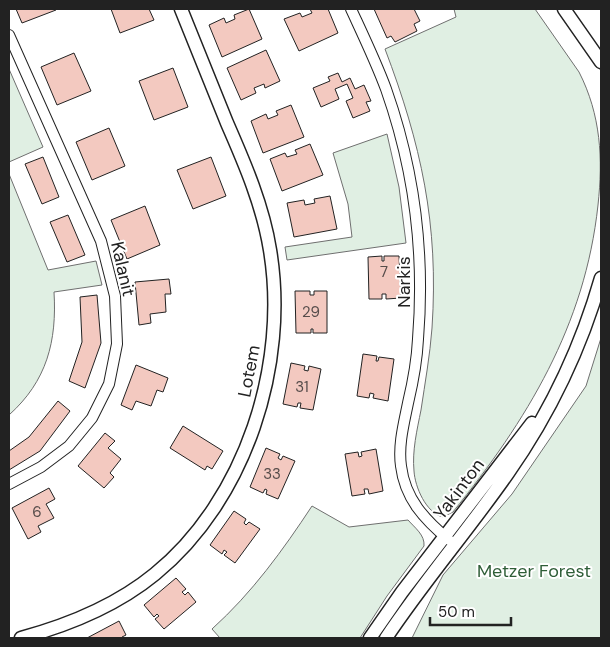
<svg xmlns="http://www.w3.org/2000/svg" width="610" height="647" font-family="'DM Sans',sans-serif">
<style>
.green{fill:#e0efe3;stroke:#6f6f6f}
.building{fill:#f3c9c0;stroke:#222}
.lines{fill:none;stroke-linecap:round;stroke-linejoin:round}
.minor-casing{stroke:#222;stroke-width:12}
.tertiary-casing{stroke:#222;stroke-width:15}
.minor{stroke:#fff;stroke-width:10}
.tertiary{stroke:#fff;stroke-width:12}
.labels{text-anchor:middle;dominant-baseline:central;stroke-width:4;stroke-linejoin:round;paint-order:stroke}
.number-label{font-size:15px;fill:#564c4a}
.street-label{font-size:18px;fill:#222;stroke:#fff}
.park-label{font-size:18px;fill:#2f5e38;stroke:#fff}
</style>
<rect width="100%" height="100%" fill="#fff"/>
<path class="green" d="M454 9H535L579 72C601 115 603 159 598 205 585 326 527 420 453 512L443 517C426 513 415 487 414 471 412 451 417 430 421 410 425 383 430 355 432 328 439 224 421 144 385 49L456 17Z
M9 69 43 147 9 162Z
M387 134 399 187 406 243 287 260 285 247 352 237 348 204 333 153Z
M9 174 48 270 96 261 102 285 54 292C57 341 47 381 9 415Z
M601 338V638H412L443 575 512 494 586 386Z
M312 506 349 527 408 520C415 528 425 535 424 546L387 596 360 638H220L212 629C252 593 283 550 312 506Z"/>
<path class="building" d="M16 9H55L56 10 22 23Z
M111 9H149L154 20 120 33Z
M249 9 262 39 222 57 209 25 224 18 226 23 235 19 234 15Z
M310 9H328L338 33 299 51 284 19 300 13 302 17 312 13Z
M374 9H414L420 21 414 24 417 31 395 42 391 36 387 38Z
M266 50 280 81 265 88 264 84 254 88 256 93 241 100 227 68Z
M74 53 91 91 57 105 41 67Z
M173 68 188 107 154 120 139 81Z
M338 73 342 82 350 78 355 89 364 85 371 101 366 102 370 111 353 118 346 101 353 98 347 84 335 89 339 99 321 107 313 88 330 81 328 77Z
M291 105 304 137 263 153 251 121 266 114 268 119 278 115 276 111Z
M109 128 125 166 92 180 76 142Z
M310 144 323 175 282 191 270 159 285 153 287 157 297 154 295 150Z
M43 157 59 197 42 204 25 164Z
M211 157 226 196 193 209 177 170Z
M330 196 337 229 294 237 287 203 304 200 305 205 315 203 314 199Z
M145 206 160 245 127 259 111 220Z
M68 215 85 255 67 262 50 222Z
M382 256V261H384V256H399L401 298 386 299V294H382V299H369L368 257Z
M169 279 171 294H165L166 312 150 314 151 323 139 325 135 282Z
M295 291H310V295H314V291H327V333H313V329H311V333H296Z
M97 295 101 343 85 388 69 381 82 342 80 297Z
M363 354 377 356 376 361H378L379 357 394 359 388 401 373 398 374 394 370 393 369 398 357 396Z
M291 363 305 366 304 370 308 371 309 366 321 369 313 410 300 408 301 403H298L297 407 283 404Z
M136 365 168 378 163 392 157 390 151 406 136 401 132 410 121 405Z
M58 401 70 411 40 451 9 470V451L29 437Z
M183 426 223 451 212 469 207 466 205 470 170 448Z
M105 433 115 441 108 448 121 459 110 473 114 477 104 488 78 466Z
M266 448 280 454 278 458 281 460 283 456 295 461 278 499 266 494 267 490 265 489 263 493 250 487Z
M376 449 383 491 369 494 368 489H364L365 494 352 496 345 454 358 452 359 457 362 456 361 452Z
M49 488 55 499 46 504 54 518 38 526 41 532 28 539 12 508Z
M234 511 246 519 244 523 246 525 249 522 260 529 235 563 224 555 227 552 224 550 222 554 210 545Z
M176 578 186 589 182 592 185 595 188 592 196 602 164 629 155 619 159 616 157 614 154 617 144 605Z
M119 621 126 635 122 637V638H87Z"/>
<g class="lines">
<defs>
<path id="minor" d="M351 9C363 35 376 62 386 89 415 171 425 252 418 339 417 360 413 382 408 403 404 423 398 445 401 466 405 499 425 520 449 540
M9 35 101 241 115 296 117 344 109 384 92 418 69 446 41 467 9 484"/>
<path id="tertiary" d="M564 9 601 62
M21 638C69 625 116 606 155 574 246 500 289 364 270 250 263 206 245 164 227 123 212 85 196 47 181 9
M370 638 402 592 532 423
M386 638C424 581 469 529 508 473 550 413 581 348 601 278"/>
</defs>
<use href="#minor" class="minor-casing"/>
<use href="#tertiary" class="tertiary-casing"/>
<use href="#minor" class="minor"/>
<use href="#tertiary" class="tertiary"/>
</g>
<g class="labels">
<g class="number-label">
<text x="384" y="272">7</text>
<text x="311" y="312">29</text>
<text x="302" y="387">31</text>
<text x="272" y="474">33</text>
<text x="37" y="512">6</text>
</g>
<g class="street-label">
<text transform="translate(123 269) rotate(77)">Kalanit</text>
<text transform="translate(404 282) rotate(-90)">Narkis</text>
<text transform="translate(249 371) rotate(-79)">Lotem</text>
<text transform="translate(459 489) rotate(-53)">Yakinton</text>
</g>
<g class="park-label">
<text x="534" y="571">Metzer Forest</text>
</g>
</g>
<rect width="610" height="647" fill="none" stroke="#222222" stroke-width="20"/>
<path d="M430 617v8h81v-8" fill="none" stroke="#222222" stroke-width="2.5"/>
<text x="438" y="617" font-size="15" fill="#222222" stroke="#ffffff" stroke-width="4" paint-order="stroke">50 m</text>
</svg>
